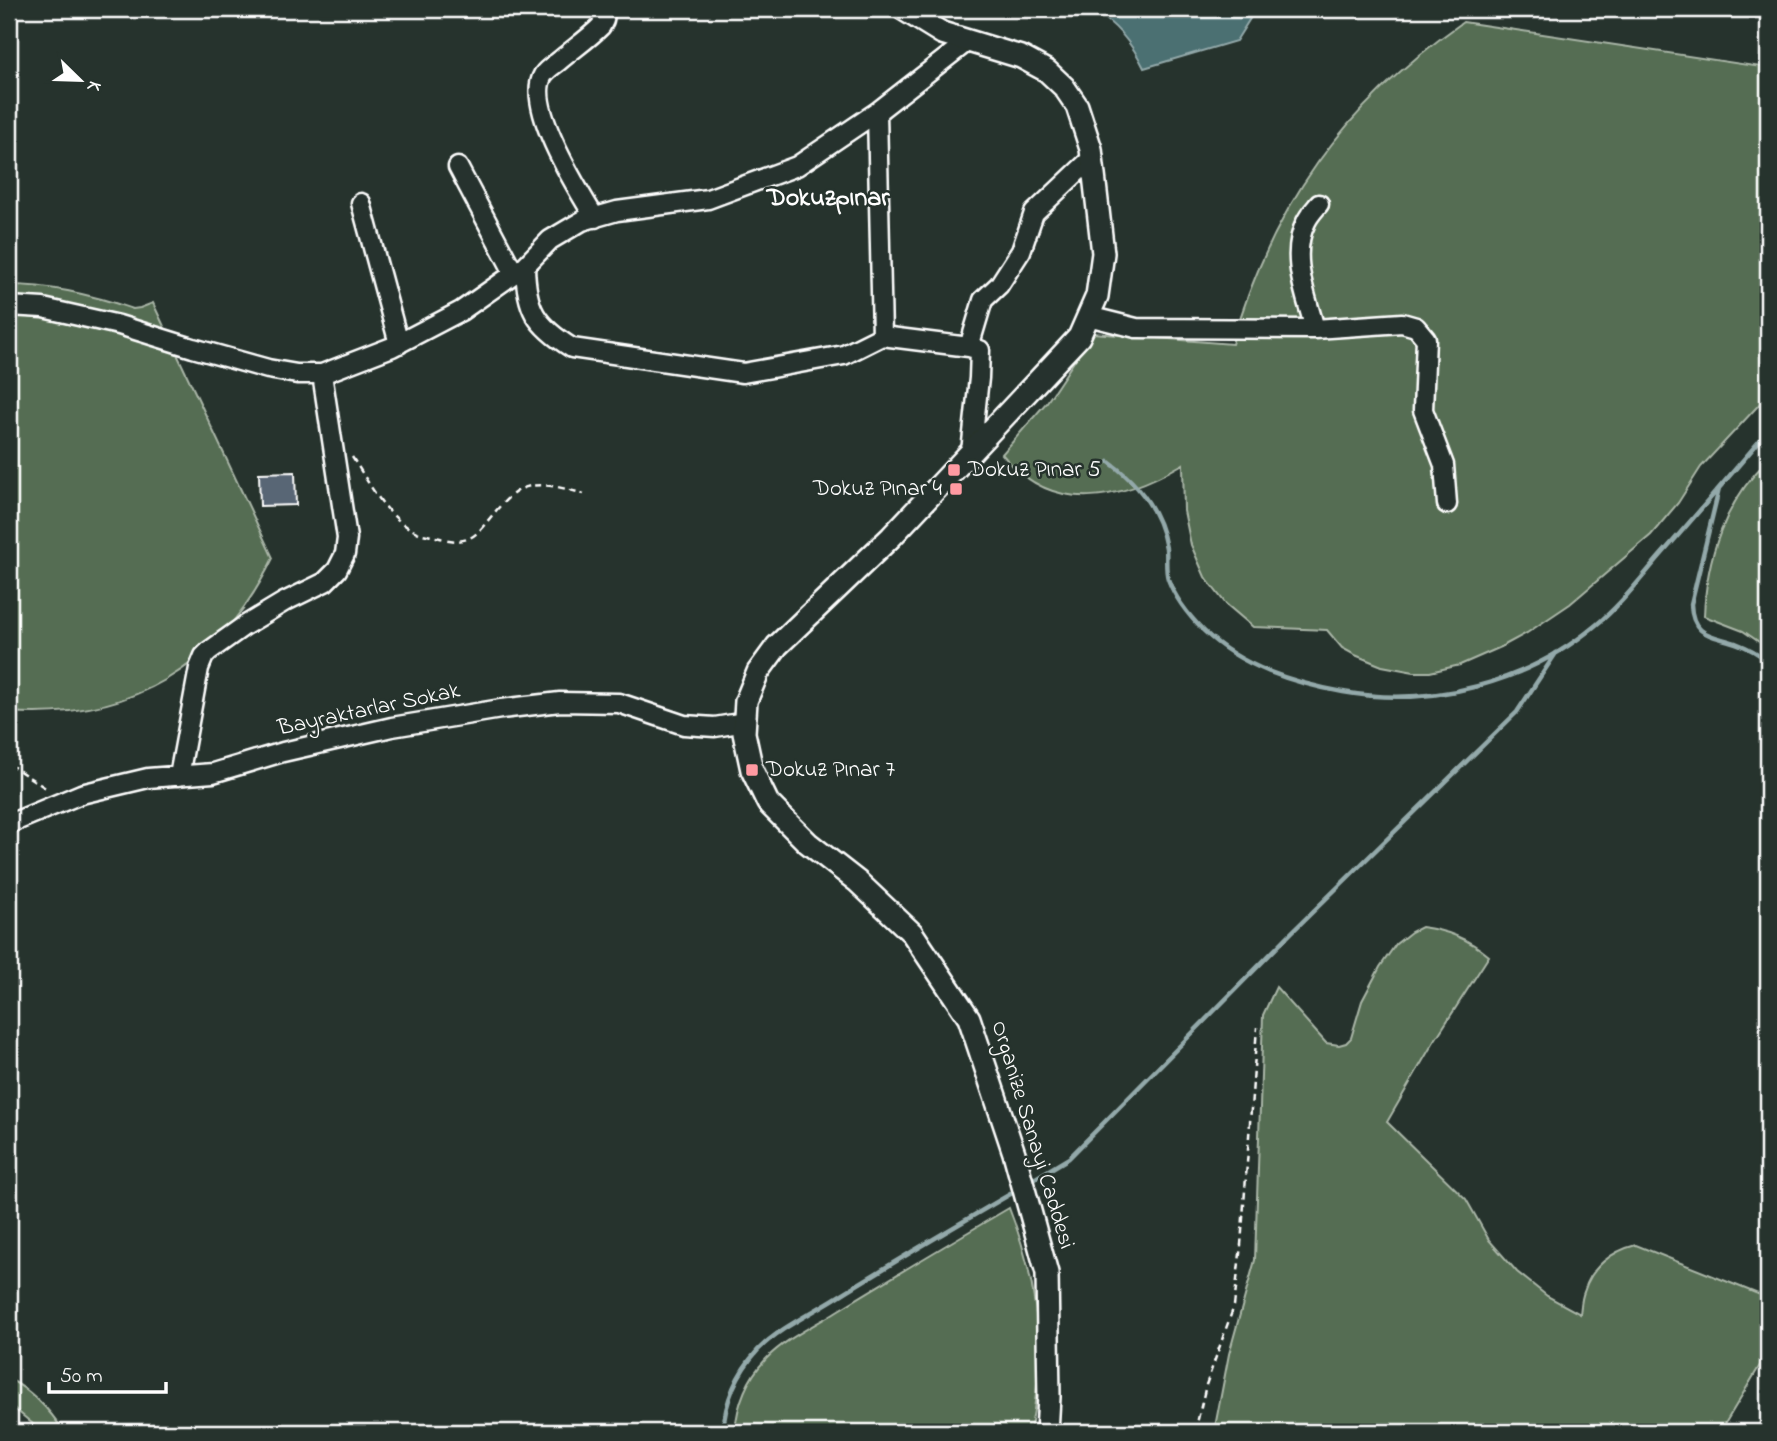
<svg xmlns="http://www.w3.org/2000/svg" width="1777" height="1441" font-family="'Indie Flower',sans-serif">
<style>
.green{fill:#556d52;stroke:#aab6a8;stroke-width:2}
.water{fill:#4b6f72;stroke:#93a9aa;stroke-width:2}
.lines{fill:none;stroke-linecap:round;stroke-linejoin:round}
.stream{stroke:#93a9aa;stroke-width:4.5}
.building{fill:#596674;stroke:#fff;stroke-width:2}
.minor-casing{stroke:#fff;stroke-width:23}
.tertiary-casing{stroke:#fff;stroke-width:26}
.path{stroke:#fff;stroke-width:2.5;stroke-dasharray:7 5;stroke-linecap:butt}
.minor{stroke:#26332d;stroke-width:18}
.tertiary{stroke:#26332d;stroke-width:21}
.poi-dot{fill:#ff9aa2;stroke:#26332d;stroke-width:2.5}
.labels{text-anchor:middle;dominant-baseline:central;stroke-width:5;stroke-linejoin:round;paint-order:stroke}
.poi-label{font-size:23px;fill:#fff;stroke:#26332d;text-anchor:start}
.street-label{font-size:23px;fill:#fff;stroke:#26332d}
.quarter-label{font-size:26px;font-weight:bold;fill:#fff;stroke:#26332d}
</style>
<rect width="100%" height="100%" fill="#26332d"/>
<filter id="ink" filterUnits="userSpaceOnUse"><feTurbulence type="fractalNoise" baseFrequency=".0143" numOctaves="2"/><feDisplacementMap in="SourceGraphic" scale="14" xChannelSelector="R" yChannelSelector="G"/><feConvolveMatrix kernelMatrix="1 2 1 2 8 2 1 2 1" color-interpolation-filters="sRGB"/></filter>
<g filter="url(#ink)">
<path class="green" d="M1463 22 1768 68V395L1701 467 1678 503 1651 535 1570 604 1527 633 1501 647 1460 665 1430 672H1414L1382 666 1355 655 1342 648 1327 630 1253 627 1226 604 1205 577 1191 545 1184 511 1183 464C1121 500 1053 517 1002 454L1047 402 1093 333 1232 344C1273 204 1344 106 1463 22Z
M9 285C52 285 93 295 133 309L140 308 153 303 273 558C220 667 130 721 9 712Z
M1768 460V648L1743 631 1704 616C1706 558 1725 501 1768 460Z
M1421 927C1448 930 1469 939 1489 956L1433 1043 1387 1122 1466 1199 1489 1240 1517 1272 1547 1296 1580 1314C1581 1308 1581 1299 1584 1292 1591 1267 1612 1251 1636 1245L1768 1298V1352L1720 1432H1214L1229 1354 1255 1260 1263 1015 1276 987 1326 1043 1339 1045 1346 1043 1351 1038 1362 1001 1380 967 1396 944 1411 932Z
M1009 1208C1038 1280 1046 1356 1030 1432H735C737 1405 747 1379 766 1359 785 1339 814 1326 837 1311 894 1276 951 1242 1009 1208Z
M9 1379C32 1391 50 1410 64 1432H40V1430L9 1404Z"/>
<path class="water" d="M1092 9H1256L1236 41 1144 68C1132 43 1116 24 1092 9Z"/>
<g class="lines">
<path class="stream" d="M1109 462C1138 483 1160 512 1166 548 1167 558 1165 570 1168 579 1175 598 1190 617 1204 631 1241 667 1294 683 1343 692 1432 708 1527 683 1596 625 1621 605 1640 579 1661 555 1697 514 1732 473 1768 431
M1719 489 1691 604C1692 638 1714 635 1738 644 1749 648 1759 654 1768 661
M1029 1182 1069 1158 1292 932 1517 712 1556 653
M723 1432C725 1401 737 1373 758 1350 778 1329 810 1314 834 1299 895 1261 957 1225 1019 1189"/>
</g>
<path class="building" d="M295 472 296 505 260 506 259 473Z"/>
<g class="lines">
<defs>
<path id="minor" d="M877 112 882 336
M458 167 514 273
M361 203 399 344
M595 218C578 190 525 106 543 75 547 69 554 65 559 61 573 49 588 39 601 26L604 20 606 9
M525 266C526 309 535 325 572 348L743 373 844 355 882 336 969 347 980 350 979 378 971 452
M9 306 43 308 119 325 193 348 268 369 297 374H322L392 347 461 311 525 266 550 240 582 221 617 211 708 199 797 166 877 112 968 41
M1088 316 1136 328 1315 329 1402 323 1416 327 1426 339 1423 410 1444 465 1447 504
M1315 329C1306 295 1289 256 1306 222 1309 215 1315 209 1319 204
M969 347 983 300 999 285 1021 251 1034 213 1092 158
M179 776 199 668 204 656 209 651 244 626 284 602 325 582 337 570 345 554 347 538 322 374
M9 824 81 794 148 778 213 773 283 752 392 727 501 709 560 702 619 703 684 725 715 727 745 722"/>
<path id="tertiary" d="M903 9 942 33 1021 57 1047 71 1064 87 1077 106 1091 149 1103 253 1097 296 1079 337 891 537 777 646 758 672 746 701 744 733 752 770 768 803 808 843 858 882 912 933 969 1018 1014 1153 1047 1273 1049 1397 1047 1432"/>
</defs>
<use href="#minor" class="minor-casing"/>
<use href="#tertiary" class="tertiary-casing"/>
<path class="path" d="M352 457C370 484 387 520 419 533 425 535 433 536 440 538 454 542 468 543 479 531 493 516 509 489 531 486 548 483 567 489 584 494
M9 764 47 789
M1195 1432 1206 1385 1234 1306 1241 1245 1257 1027"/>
<use href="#minor" class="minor"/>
<use href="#tertiary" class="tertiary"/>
</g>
</g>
<g class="poi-dot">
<rect x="947" y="463" width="14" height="14" rx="3.5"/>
<rect x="949" y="482" width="14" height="14" rx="3.5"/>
<rect x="745" y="763" width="14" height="14" rx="3.5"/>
</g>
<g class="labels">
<g class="poi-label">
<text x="968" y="470">Dokuz Pınar 5</text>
<text x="942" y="489" text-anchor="end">Dokuz Pınar 4</text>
<text x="766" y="770">Dokuz Pınar 7</text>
</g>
<g class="street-label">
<text transform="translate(369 710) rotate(-12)">Bayraktarlar Sokak</text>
<text transform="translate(1032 1135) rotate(73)">Organize Sanayi Caddesi</text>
</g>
<g class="quarter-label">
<text x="828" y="199">Dokuzpınar</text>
</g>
</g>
<rect width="1777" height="1441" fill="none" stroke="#26332d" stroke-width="35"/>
<rect x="18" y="18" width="1742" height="1406" fill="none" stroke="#fff" stroke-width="2.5" filter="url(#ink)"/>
<g transform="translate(80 80) rotate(113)" stroke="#26332d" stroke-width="5" paint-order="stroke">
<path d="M0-5L12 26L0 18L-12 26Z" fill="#ffffff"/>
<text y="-10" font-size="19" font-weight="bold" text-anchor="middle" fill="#ffffff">K</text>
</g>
<path d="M49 1382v10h117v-10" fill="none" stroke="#ffffff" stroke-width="3.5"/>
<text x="60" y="1382" font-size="21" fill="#ffffff" stroke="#26332d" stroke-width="5" paint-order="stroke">50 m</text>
</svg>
